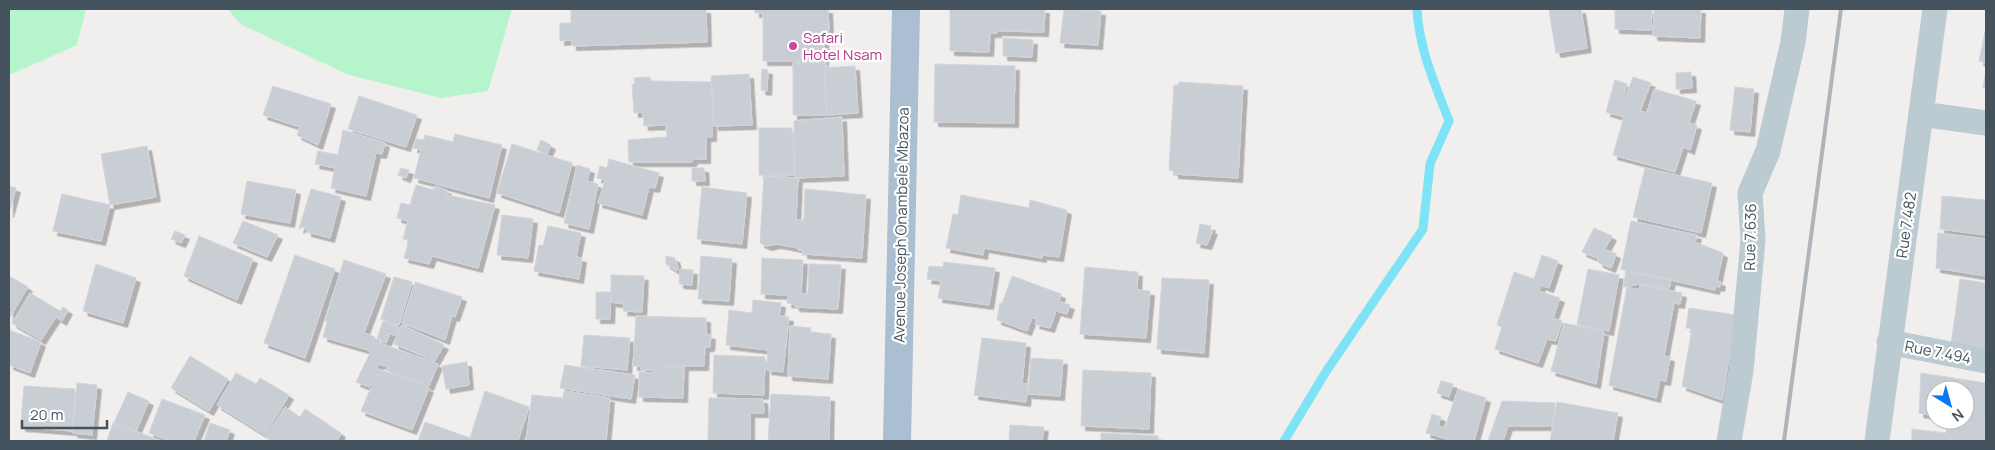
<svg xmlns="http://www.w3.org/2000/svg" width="1995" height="450" font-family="Manrope,sans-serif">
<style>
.green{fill:#b6f4cb}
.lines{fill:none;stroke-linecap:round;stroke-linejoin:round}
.stream{stroke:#7ee3f7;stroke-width:9}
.building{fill:#c9ced4;stroke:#d1d4db;filter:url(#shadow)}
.street{stroke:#bccad2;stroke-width:25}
.primary{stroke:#aabfd1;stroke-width:28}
.rail{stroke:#afb4b9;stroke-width:4}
.hotel-dot{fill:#d1479c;stroke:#fff;stroke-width:2}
.labels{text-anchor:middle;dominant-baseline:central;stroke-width:4.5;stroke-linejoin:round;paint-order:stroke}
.hotel-label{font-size:15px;fill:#b23c85;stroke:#fff;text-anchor:start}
.street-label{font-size:15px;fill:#44535e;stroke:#fff}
</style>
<defs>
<filter id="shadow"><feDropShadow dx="4.5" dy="4.5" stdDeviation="0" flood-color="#0004"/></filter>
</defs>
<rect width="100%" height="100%" fill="#f1eeee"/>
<path class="green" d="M9 9H86L77 45 9 75Z
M228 9H512L488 91 441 98 349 75 240 24Z"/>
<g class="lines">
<path class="stream" d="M1284 441 1327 370 1423 229 1430 164 1449 121C1435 84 1419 49 1417 9"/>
</g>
<path class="building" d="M571 9H706L707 42 572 46V40L560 41V23H571Z
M755 9H828L829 31 824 30V61H763V13H755Z
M950 9H1045L1044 32 997 31V33H990L989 52 950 51Z
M1064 9 1101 11 1098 45 1060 43Z
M1549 9H1581L1587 48 1556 53Z
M1615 9H1652L1651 30 1615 29Z
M1654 9H1701L1700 38 1653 36Z
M1986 27V63L1979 61Z
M1003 38 1033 40 1032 57 1003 56Z
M793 63H826V68H824L827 115H793Z
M935 64 1015 66 1014 123 934 122Z
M855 66 858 113 827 115 824 68Z
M762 69 768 70 767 91 761 90Z
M1986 71V88L1983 87Z
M1691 72 1692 88 1676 89V73Z
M749 74 752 125 714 126 711 76Z
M650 77V81L712 82V137H706V159H693L692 162H629L628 140 667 137 666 125 644 126 643 112 634 113 632 84H635L634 78Z
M1633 77 1651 83 1640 111 1647 113 1654 89 1696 101 1689 123 1697 125 1690 150 1683 147 1675 172 1613 155 1624 117 1606 112 1615 80 1627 84 1623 99H1625Z
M1179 82 1243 86 1238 178 1174 174V171L1169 170 1174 85H1179Z
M273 86 331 104 318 145 297 135 300 127 263 115Z
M1735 87 1754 89 1750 132 1730 130Z
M359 96 417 115 406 147 348 129Z
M842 117 844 176 795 178 794 121Z
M759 128H792L794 175H759Z
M343 130 385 143 382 154 376 153 366 196 331 188 335 168 315 164 318 151 338 155Z
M455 134 502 145 489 198 414 178 421 150 413 148 416 139 424 140 425 135 453 142Z
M541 140 551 145 547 154 537 150Z
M512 144 572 163 559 213 497 193Z
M147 146 156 197 110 205 101 154Z
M609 159 659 173 655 188 649 187 642 215 598 203 605 180 597 178 600 166 607 168Z
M577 165 590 169 587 181 598 184 589 229 564 223Z
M401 168 409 170 406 178 398 175Z
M692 168H704L705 181H692Z
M1645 168 1712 183 1701 233 1633 217Z
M764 176 798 178 796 220H804L805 189 866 195 862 258 803 254V250H798V248L777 244 767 246 760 243Z
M247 181 296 190 290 223 241 214Z
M416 185 434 190 435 186 447 190V195L495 205 478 268 432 256 429 264 404 258 409 240 403 239 408 221 397 218 401 203 410 205Z
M9 186 16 188 9 213Z
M702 187 747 193 742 244 697 239Z
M311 189 341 197 330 238 307 232V229L302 227 299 229Z
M62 194 110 205 101 241 53 231Z
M961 195 1029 208 1030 200 1067 210 1059 257 1042 255V258L984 248 983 255 946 248 953 214 958 215Z
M1942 196 1986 200V235L1940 229Z
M502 215 533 219 528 258 497 255Z
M243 221 278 235 267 257 233 243Z
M1631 221 1697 235 1695 242 1723 253 1717 281 1721 282 1720 287 1716 286 1715 290 1621 269Z
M1200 224 1211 226 1210 230H1213L1207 245 1196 243Z
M548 226 581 233 576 257 582 258 579 279 534 271 539 245 543 246Z
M1594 228 1612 236 1605 249 1616 254 1611 268 1599 263 1597 258 1582 252Z
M175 231 185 235 181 243 171 239Z
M1938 233 1986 239V276L1936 268Z
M199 236 253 259 237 300 184 276Z
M295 255 335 269 305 358 264 343Z
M1542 255 1558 261 1549 288 1541 285 1539 291 1560 298 1553 318 1562 321 1556 341 1547 339 1538 363 1495 349 1502 327 1497 325 1514 272 1534 279Z
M666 256 675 258 678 268 677 271 666 264Z
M701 256 732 259 729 301 698 299Z
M762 258 803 260 801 294H808L809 264 841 265 838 309 795 307V304L787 303 788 295 761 294Z
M344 260 386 274 364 333 375 337 374 341 438 364 429 386 386 370 387 367 379 364 369 387 356 382 371 351 323 337 327 322 325 321Z
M944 262 995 268 989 305 938 298 941 281 927 279 929 266 943 267Z
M96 264 136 278 123 323 83 311Z
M1085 267 1138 272 1137 290 1150 291 1146 338 1080 334Z
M680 269 693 270 692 285 679 284Z
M1588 269 1619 275 1609 331 1577 325Z
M1626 272 1671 280 1669 289 1640 284 1623 287Z
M611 275 644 276 642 312 623 311 624 304 611 302Z
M9 276 28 287 9 319Z
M1012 276 1061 294 1059 301 1070 305 1067 314 1056 311 1050 328 1035 324 1037 319 1032 318 1027 331 997 320 1000 303 1002 304Z
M394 277 412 282 399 325 381 319Z
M1162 278 1209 280 1204 353 1157 349Z
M1960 279 1986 283V350L1951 345Z
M415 282 462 297 455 317 452 316 445 340 402 323Z
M1640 285 1682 293 1680 304 1674 303 1664 356 1670 357 1666 381 1660 380 1656 398 1609 385 1627 287 1639 290Z
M596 292H611L610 319H596Z
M30 293 60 311 63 307 68 310 62 321 56 317 41 340 12 323Z
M753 300 781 303 779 316 789 317 783 372 767 370 768 350 726 345 729 310 752 313Z
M1689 308 1736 315 1722 400 1682 386 1692 329 1686 328Z
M636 316 706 318V334L711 335 710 347H705L704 366H666L684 367 683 398 639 397V372L654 373V370H641V366H633Z
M383 321 399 327 396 336 390 334 386 343 377 339Z
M1564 323 1604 332 1596 384 1551 371Z
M402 325 444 345 435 361 394 344Z
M790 326 811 328 810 332 831 334 828 379 788 376Z
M9 330 41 342 30 373 9 365Z
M584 335 630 338 627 370 581 366Z
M982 338 1026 343 1022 384H1028L1026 402 974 395Z
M714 355 765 357 764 395 713 393Z
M190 356 228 379 209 411 171 388Z
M1031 358 1063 360 1060 396 1028 394Z
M467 362 469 385 446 389 442 366Z
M565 365 635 375 631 399 560 388Z
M379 369 429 388 412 430 361 411Z
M1083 370 1151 373 1149 429 1081 426Z
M236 373 256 384 260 378 289 395 265 435 217 405Z
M1921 373 1986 383 1985 441H1912V429L1946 433 1947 420H1965V390H1935V416L1919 413Z
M1441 381 1453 384 1449 397 1437 393Z
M77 383 97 385 92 435 73 433Z
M24 386 75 389 72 431 36 428 22 410Z
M1458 389 1486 398 1474 441H1454L1426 433 1432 414 1441 417 1438 426 1445 428Z
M485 391 529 407 518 441H418L425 422 470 438Z
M564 391 610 398 606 441H526L532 395 563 398Z
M128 392 149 401 136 431 114 423Z
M771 394 830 397 829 441H768Z
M709 398 763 399 764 413H750V441H708Z
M162 399 205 415 194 441H170L149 433Z
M1502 401 1555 403 1552 426H1508L1503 441H1488Z
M1557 402 1618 413 1613 441H1550Z
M285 407 300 417 305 409 341 433 337 441H272L266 437Z
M22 410 36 428 21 427Z
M113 423 162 441H107Z
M210 423 230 430 226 441H204Z
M1010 425 1044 427 1042 441H1009Z
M1101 433 1158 436V441H1101Z"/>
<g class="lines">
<path class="street" d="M1921 114 1986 123
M1889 342 1986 361
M1729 441 1741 371 1753 240 1750 193 1768 151 1793 42 1797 9
M1877 441 1935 9"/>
<path class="primary" d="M897 441 906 9"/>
<path class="rail" d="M1784 441 1841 9"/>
</g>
<circle class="hotel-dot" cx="793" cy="46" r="5"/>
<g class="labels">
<g class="hotel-label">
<text x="803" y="37">Safari<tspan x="803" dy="17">Hotel Nsam</tspan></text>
</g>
<g class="street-label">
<text transform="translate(901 225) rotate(-89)">Avenue Joseph Onambele Mbazoa</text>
<text transform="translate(1906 225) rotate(-82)">Rue 7.482</text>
<text transform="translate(1750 237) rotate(-89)">Rue 7.636</text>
<text transform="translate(1938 352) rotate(11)">Rue 7.494</text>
</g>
</g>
<rect width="1995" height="450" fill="none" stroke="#44535e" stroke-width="20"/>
<g transform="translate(1950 405) rotate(143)"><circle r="24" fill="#ffffff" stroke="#b4babf"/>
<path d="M0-4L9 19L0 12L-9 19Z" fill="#0379f6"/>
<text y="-8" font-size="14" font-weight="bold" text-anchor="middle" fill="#44535e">N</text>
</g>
<path d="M22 420v8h85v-8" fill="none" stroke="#44535e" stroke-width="2.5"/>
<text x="30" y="420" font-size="15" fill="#44535e" stroke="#ffffff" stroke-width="4" paint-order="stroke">20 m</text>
</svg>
